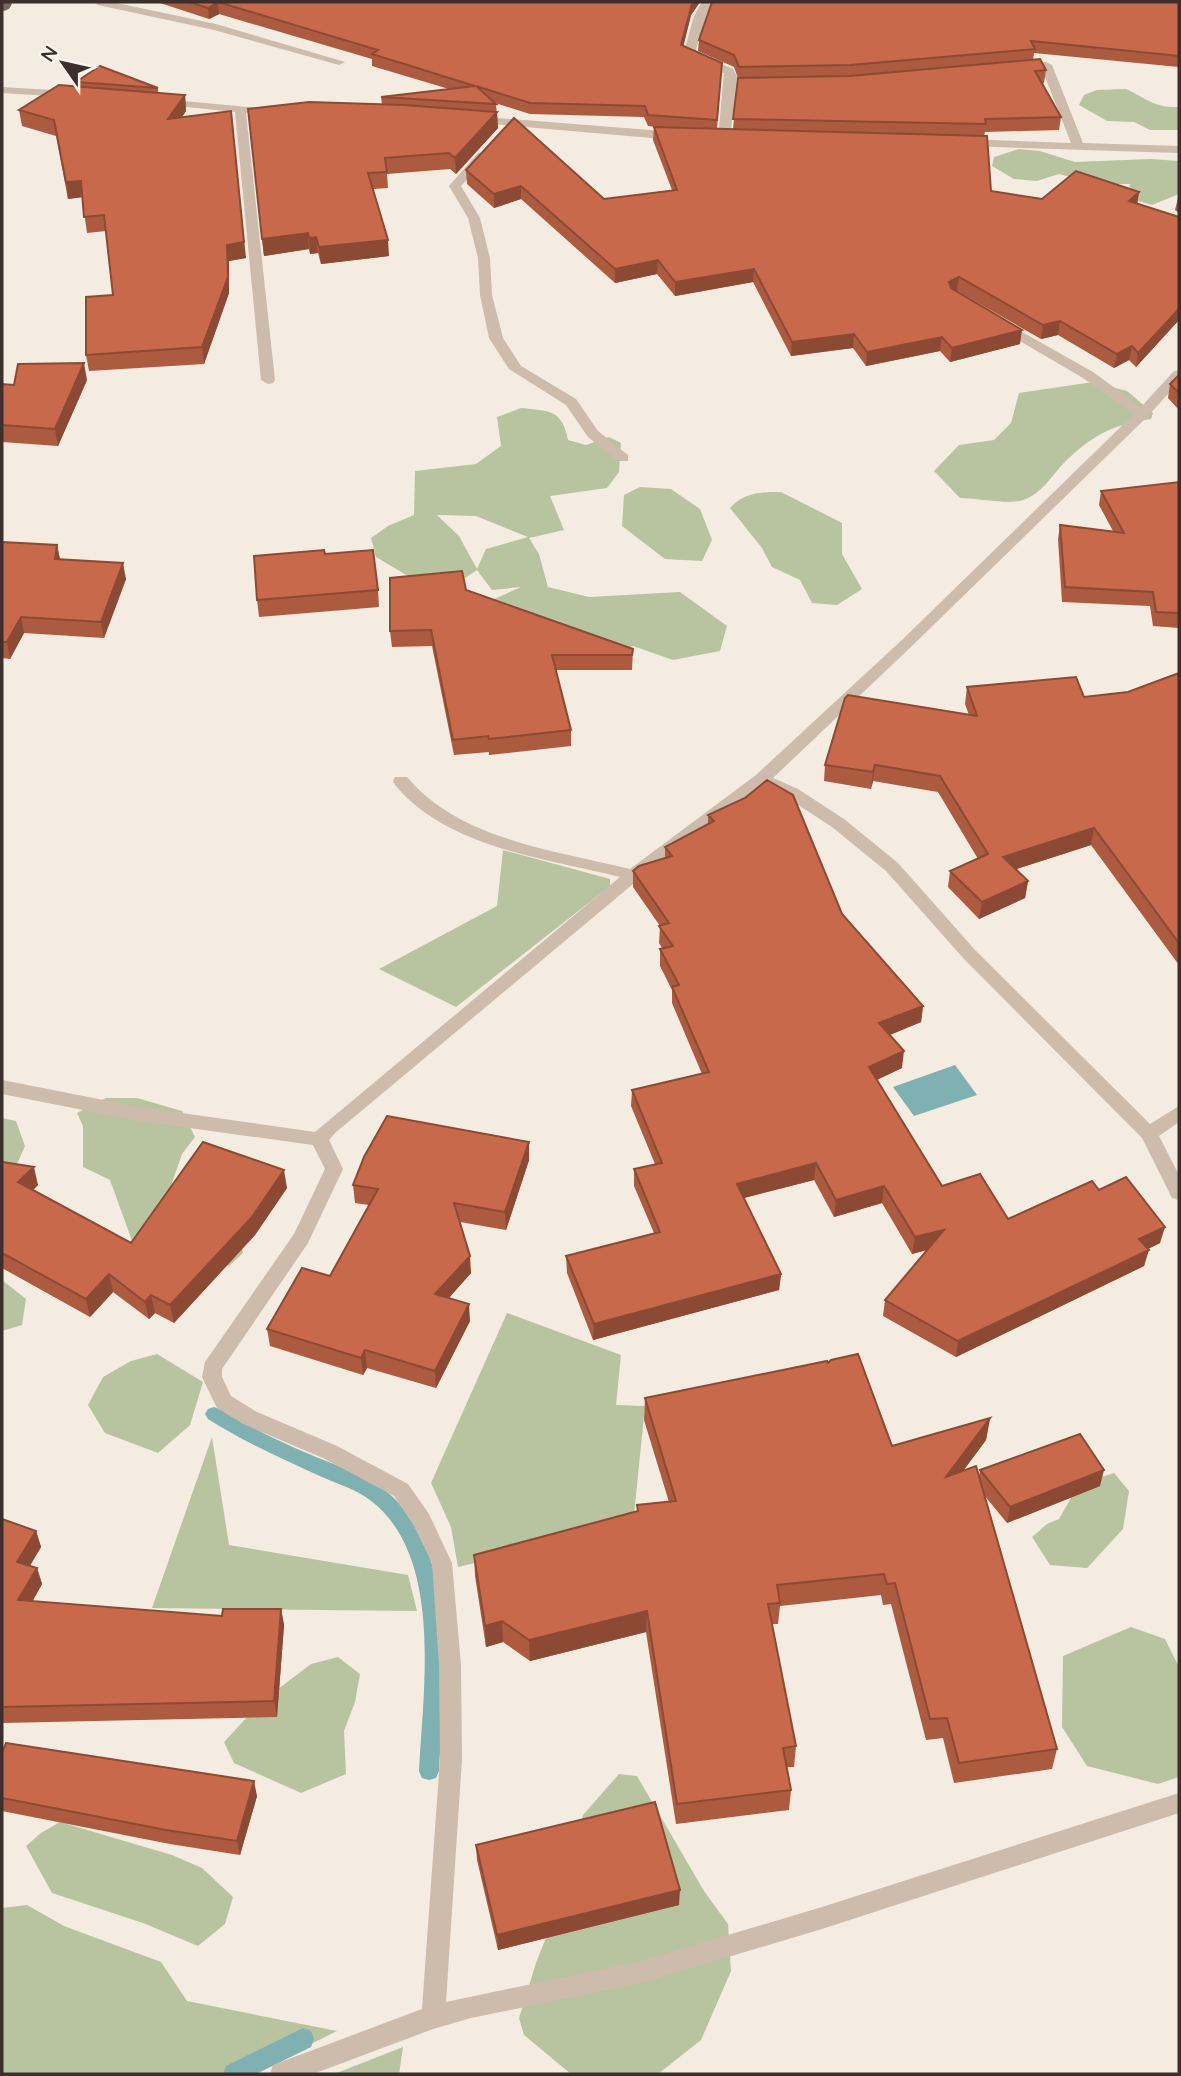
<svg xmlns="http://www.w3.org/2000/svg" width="1181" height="2076" font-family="Quicksand,sans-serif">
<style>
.green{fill:#b8c4a0;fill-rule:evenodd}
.water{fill:#7fb0b2}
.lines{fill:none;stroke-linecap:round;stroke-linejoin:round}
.stream{fill:#7fb0b2;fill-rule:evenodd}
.minor{fill:#cdbbac;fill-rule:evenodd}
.major{stroke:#7d675c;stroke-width:18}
.wall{fill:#ac5a40}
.shaded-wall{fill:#8c4a34}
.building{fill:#c8694b;stroke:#8c4a34;stroke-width:2}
</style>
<rect width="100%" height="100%" fill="#f4ebe1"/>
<path class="green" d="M1126 89C1148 99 1154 108 1179 107V130H1150L1134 122 1107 121 1079 105 1084 95 1097 90Z
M1019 149 1040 151 1075 162 1151 159 1179 161V194L1152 205 1128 198 1130 184H1099L1059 174 1037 181 1014 179 992 166 994 157Z
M1093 382 1127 391 1153 413 1151 419C1116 424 1096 433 1069 458 1054 471 1042 496 1020 501 1006 504 975 498 960 498L934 471 959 445 994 440 1011 423 1019 393Z
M521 408C549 411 562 409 568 440L586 445 609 437 621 443 619 472 607 488 550 496 564 530 529 538 539 554 548 587 589 597 680 592 727 626 720 651 673 660 633 646 608 654 492 600 521 587 492 590 477 570 456 584 413 579 376 557 371 538 388 526 414 515 415 471 476 464 501 446 497 417ZM437 515 476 516 528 537 486 549 477 569 459 536Z
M640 487 671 489 700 509 712 540 702 561 665 559 622 526 624 495Z
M781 492 842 523V554L862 589 837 605 812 603 800 580 772 567 762 548 730 508C744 492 761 492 781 492Z
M503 850 610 879V886L456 1007 379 969 497 906Z
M106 1098H137L182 1111 195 1137 182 1154 166 1200 236 1229 243 1253 229 1266 192 1252 135 1249 110 1180 83 1167V1126L77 1113Z
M2 1118 16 1121 25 1146 8 1184 2 1186Z
M2 1280 26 1299 22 1325 2 1331Z
M507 1313 621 1355 616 1405 645 1406 633 1525 458 1567 451 1527 431 1483Z
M157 1354 203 1382 190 1425 158 1453 105 1433 88 1405 103 1377 131 1361Z
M212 1437 229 1545 408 1575 417 1611 152 1608Z
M1114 1473 1129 1491 1123 1529 1087 1568 1050 1565 1032 1537 1047 1524 1059 1519 1079 1484Z
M1131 1627 1165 1639 1179 1667V1777L1158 1784 1087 1766 1062 1727 1063 1656Z
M338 1657 360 1674 355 1702 344 1731 346 1774 301 1793 234 1763 224 1742 261 1702 311 1664Z
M619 1774 637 1776 704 1891 728 1924 731 1971 701 2040 658 2074H571L524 2035 519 2018 536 1963 562 1897 583 1815Z
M60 1822 172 1855 202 1868 233 1897 225 1924 198 1946 143 1923 52 1893 26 1846 41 1833Z
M27 1905 64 1926 161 1962 187 2001 337 2031 251 2074H2V1908Z
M403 2047 399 2074H334Z"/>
<path class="water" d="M955 1065 977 1095 914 1116 893 1087Z"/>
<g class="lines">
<path class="stream" d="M214 1407C226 1411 236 1418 247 1424 262 1433 279 1441 295 1448 319 1459 363 1474 382 1488 462 1548 443 1684 439 1771L436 1778 429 1780 422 1778 419 1771C423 1689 444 1556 370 1500 356 1489 337 1484 322 1477 283 1459 244 1442 208 1419L205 1414 208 1409Z
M303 2028 311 2031 314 2039 311 2047 256 2074H223L226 2066Z"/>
<path class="minor" d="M93 2H112L216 24 345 62 339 65 214 30 98 5Z
M702 2H712L706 16 695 53 733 69 737 76 730 138 724 142 718 138 724 73 683 55 694 16Z
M1046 62 1052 65 1083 143 1179 146V153L962 146V140L966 139 1071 143 1042 69 1020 70 1014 67 1020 64Z
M2 87 68 91 74 94 68 97 2 93Z
M162 99 270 109 276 112 270 115 246 113 275 380 273 383 268 384 261 380 235 112 158 104V100Z
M473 116 675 132 681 136 675 140 469 122V118Z
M482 152 488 156 461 186 480 218 490 258 492 295 503 338 521 366 576 399 598 431 628 455V461H618L588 437 566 405 509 369 489 338 480 295 478 258 468 218 449 186 478 153Z
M1001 320 1093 372 1141 407 1174 371 1179 370V382L1147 417 914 644 773 778 798 789 844 819 898 863 976 951 1150 1124 1179 1106V1122L1159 1136 1179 1175V1200L1172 1198 1142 1138 964 959 886 871 832 827 786 797 763 786 639 879 335 1133 329 1140 343 1169 308 1243 222 1369V1377L231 1396 257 1412 337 1446 408 1484 429 1514 452 1563 461 1665 462 1759 446 2002 641 1961 822 1907 1179 1793V1813L822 1929 641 1983 471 2018 433 2029 313 2074H270L273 2065 422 2009 440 1759 439 1665 432 1563 414 1526 394 1496 323 1458 243 1424 217 1408 202 1377 205 1362 294 1234 325 1169 313 1145 139 1121 2 1094V1080L139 1107 315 1132 620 877C544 858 448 848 395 785L393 781 395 777H407C460 840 554 850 630 869L756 775 904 638 1134 414 1083 378 996 327 995 324Z"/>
<path class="major" d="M2 2H3"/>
</g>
<path class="wall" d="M157 2H700L691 15 683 46 721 75 717 129H733L738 78 734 67 698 51 699 40 1179 2V67L1034 53 1033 60 1046 70 1044 83H1042L1061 117 1059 130 985 132 984 136 991 191 1042 199 1139 192 1137 204 1179 217V320L1136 367 1129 360 1114 368 1058 335 1041 339 957 291H956L1020 344 950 362 940 351 866 366 853 348 791 356 753 282 675 296 657 274 615 283 521 199 494 208 467 184 466 170 604 199 672 190 653 140 654 127H657L648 126 644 117 530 114 495 103 496 104 498 128 456 174 450 169 387 174 388 188 373 189 389 256 321 264 318 253 310 254 309 249 264 256 248 109 382 104 381 97 449 89 372 66V59L219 14 209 19Z
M76 82 158 88V93L185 95 186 111 182 117 246 258 229 261V293L204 364 89 371 86 355 113 295 106 231 87 233 82 197 68 199 56 136 22 126 19 110 76 86Z
M1179 194V213L1175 210Z
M1179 375V410L1168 398 1170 384Z
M87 380 58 446 2 442V384L14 385Z
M1179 482V628L1153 626 1150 606 1062 602 1058 539 1060 525 1113 531 1099 505 1101 491Z
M2 542 57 545 60 559 126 579 104 638 24 633 10 659 2 658Z
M378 590 379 607 259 617 257 600Z
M466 590 633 649 632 670H556L571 730V746L489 755V752L454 755 432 646 392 647 390 631Z
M1179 673V965L1091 845 1016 869 1028 881 1025 898 979 919 948 887 950 871 978 859 938 792 873 781 871 789 824 781 825 765 969 715 965 704 967 687 1084 697 1128 692Z
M708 815 842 914 923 1006 921 1022 890 1035 902 1068 877 1080 942 1186 1008 1219 1099 1190 1160 1243 1148 1249 1144 1266 956 1357 883 1316 885 1300 927 1250 912 1254 882 1203 834 1217 814 1180 744 1198 781 1274 779 1290 593 1340 567 1273 566 1256 654 1233 634 1186V1169L655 1164 631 1106 632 1090 702 1074 672 1003V990L660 966V949L662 948 659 943 660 926 633 887V871L665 858V847L708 825Z
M529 1142V1160L506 1230 460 1222 471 1273 449 1298 470 1321 436 1388 367 1368 363 1375 270 1346 267 1329 330 1276 369 1205 355 1203 353 1185Z
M2 1162 38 1185 33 1190 131 1243 287 1188 255 1235 174 1323 155 1313 149 1319 113 1292 90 1317 2 1268Z
M645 1398 892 1446 990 1418 986 1440 963 1471 979 1476 980 1470 1100 1486 1007 1523 984 1495 1057 1749 1052 1769 954 1783 943 1738 926 1740 891 1604 883 1605 881 1595 780 1606 778 1624H772L796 1746 794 1767H787L791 1790 789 1810 676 1824 646 1632 530 1661 503 1642 486 1647 475 1576 474 1555 637 1511V1505L669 1502 644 1420Z
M2 1519 36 1531 41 1547 30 1566 37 1568 42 1584 32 1601 222 1616 281 1609 284 1625 277 1717 2 1723Z
M2 1753 257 1796 240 1855 170 1844 2 1811Z
M476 1845 679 1905 498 1950 477 1860Z"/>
<path class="shaded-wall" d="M218 2 219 14 209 19 208 8Z
M693 2H700L691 15 681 56V45L692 4Z
M185 95 186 111 170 135 168 119Z
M231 111 246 258 229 261V293L204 364 202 347 227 245Z
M497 112 498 128 456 174 455 158Z
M81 181 83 197 68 199 66 182Z
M521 186V199L494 208V194Z
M1139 192 1137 205 1129 201Z
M308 233 309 249 264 256 262 239Z
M316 237 318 253 310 254 309 238Z
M388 240 389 256 321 264 319 247Z
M658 260 657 274 615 283V269Z
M754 269 753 282 675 296V282Z
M959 277 957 291 948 296 949 282Z
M1179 309V320L1136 367 1138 353Z
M1060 321 1058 335 1041 339 1043 325Z
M1022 330 1020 344 950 362 952 348Z
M854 334 853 348 791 356 792 342Z
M942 337 940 351 866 366 867 352Z
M1132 346 1129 360 1114 368 1117 354Z
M84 363 87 380 58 446 55 429Z
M57 545 60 561 55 559Z
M123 563 126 579 104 638 101 622Z
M21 617 24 633 10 659 7 642Z
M875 765 873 781 871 789 873 772Z
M1094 828 1091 845 1001 874 1003 857Z
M1028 881 1025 898 979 919 982 902Z
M923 1006 921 1022 877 1040 879 1023Z
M904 1051 902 1068 867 1084 869 1067Z
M529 1142V1160L506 1230 505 1212Z
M816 1163 814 1180 736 1200 737 1184Z
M34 1167 38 1185 22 1200 18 1182Z
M284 1170 287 1188 255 1235 174 1323 170 1305Z
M884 1186 882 1203 834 1217 836 1200Z
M1165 1227 1160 1243 1135 1255 1139 1239Z
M944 1230 941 1246 912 1254 915 1237Z
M1149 1250 1144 1266 956 1357 958 1341Z
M470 1256 471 1273 436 1312 435 1294Z
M109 1274 113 1292 90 1317 86 1299Z
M781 1274 779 1290 593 1340 594 1324Z
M151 1295 155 1313 149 1319 145 1302Z
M469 1304 470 1321 436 1388 435 1371Z
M365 1350 367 1368 363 1375 361 1358Z
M990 1418 986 1440 942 1499 946 1477Z
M1104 1470 1100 1486 1007 1523 1010 1507Z
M36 1531 41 1547 22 1578 17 1562Z
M37 1568 42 1584 24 1617 18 1600Z
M281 1609 284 1625 277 1717 274 1701Z
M647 1611 646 1632 530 1661 529 1640Z
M502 1621 503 1642 486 1647 485 1626Z
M254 1781 257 1796 240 1855 237 1841Z
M680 1890 679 1905 498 1950 497 1935Z"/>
<path class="building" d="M189 2H693L692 4 681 45 722 63 717 120 648 115 645 106 530 103 476 86 496 104 381 97 475 86 372 54 378 50 218 2 208 8Z
M712 2H1179V56L1031 41 1035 49 850 65 739 67 734 55 699 40Z
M1040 59 1046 70 1035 71 1061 117 985 119 986 124 733 119 738 78 850 76Z
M100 66 158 88 76 82Z
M59 85 185 95 168 119 231 111 244 242 227 245 228 277 202 347 86 355V297L113 295 104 215 84 217 81 181 66 182 54 120 19 110Z
M309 102 404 105 497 112 455 158 449 153 385 158 387 172 368 173 388 240 319 247 316 237 309 238 308 233 262 239 248 109Z
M514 118 604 199 677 190 654 127 987 136 991 191 1042 199 1076 171 1139 192 1129 201 1179 217V309L1138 353 1132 346 1117 354 1060 321 1043 325 959 277 949 282 951 288 1022 330 952 348 942 337 867 352 854 334 792 342 754 269 675 282 658 260 615 269 521 186 494 194 466 170Z
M84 363 55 429 2 425V384L14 385 18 364Z
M1179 375V393L1170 384Z
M1179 482V613L1156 612 1153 592 1065 587 1060 525 1124 533 1101 491Z
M2 542 57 545 55 559 123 563 101 622 21 617 7 642H2Z
M324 550 325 554 373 550 378 590 257 600 254 556Z
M462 571 466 590 633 649 632 655H552L571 730 489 739 488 736 453 740 431 630 390 631V578Z
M1179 673V943L1094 828 1003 857 1028 881 982 902 950 871 988 854 940 776 875 765 873 772 825 765 845 698 848 695 977 716 967 687 1076 677 1084 697 1128 692Z
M767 780 793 795 842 914 923 1006 879 1023 904 1051 869 1067 942 1186 980 1174 1008 1219 1092 1181 1099 1190 1126 1177 1165 1227 1139 1239 1149 1250 958 1341 885 1300 944 1230 915 1237 884 1186 836 1200 816 1163 737 1184 781 1274 594 1324 566 1256 660 1232 634 1169 662 1163 632 1090 709 1072 672 987 679 985 660 949 673 946 659 926 669 923 633 871 639 866 672 856 665 847 714 821 708 815 745 798Z
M387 1116 529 1142 505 1212 454 1203 470 1256 435 1294 469 1304 435 1371 365 1350 361 1358 267 1329 302 1268 330 1276 378 1189 353 1185 364 1157Z
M203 1142 284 1170 252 1217 170 1305 151 1295 145 1302 109 1274 86 1299 2 1253V1162L34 1167 18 1182 131 1243Z
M858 1354 892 1446 990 1418 946 1477 976 1466 1057 1749 959 1763 947 1718 930 1719 895 1583 887 1584 884 1574 777 1585 780 1603 768 1604 796 1746 783 1748 791 1790 677 1804 647 1611 529 1640 502 1621 485 1626 474 1555 638 1511 637 1505 676 1501 645 1398 827 1361 828 1363 831 1360Z
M1080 1434 1104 1470 1010 1507 980 1470Z
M2 1519 36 1531 17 1562 37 1568 18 1600 222 1616 223 1609H281L274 1701 2 1707Z
M6 1743 254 1781 237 1841 166 1830 2 1798V1753Z
M655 1802 680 1890 497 1935 476 1845Z"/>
<rect width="1181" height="2076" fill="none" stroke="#3b302b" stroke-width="7"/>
<g transform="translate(63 63) rotate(304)" stroke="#fbf5ee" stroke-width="5" paint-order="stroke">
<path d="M0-5L12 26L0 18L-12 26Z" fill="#3b302b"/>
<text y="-10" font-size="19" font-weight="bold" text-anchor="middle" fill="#3b302b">N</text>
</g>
</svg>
